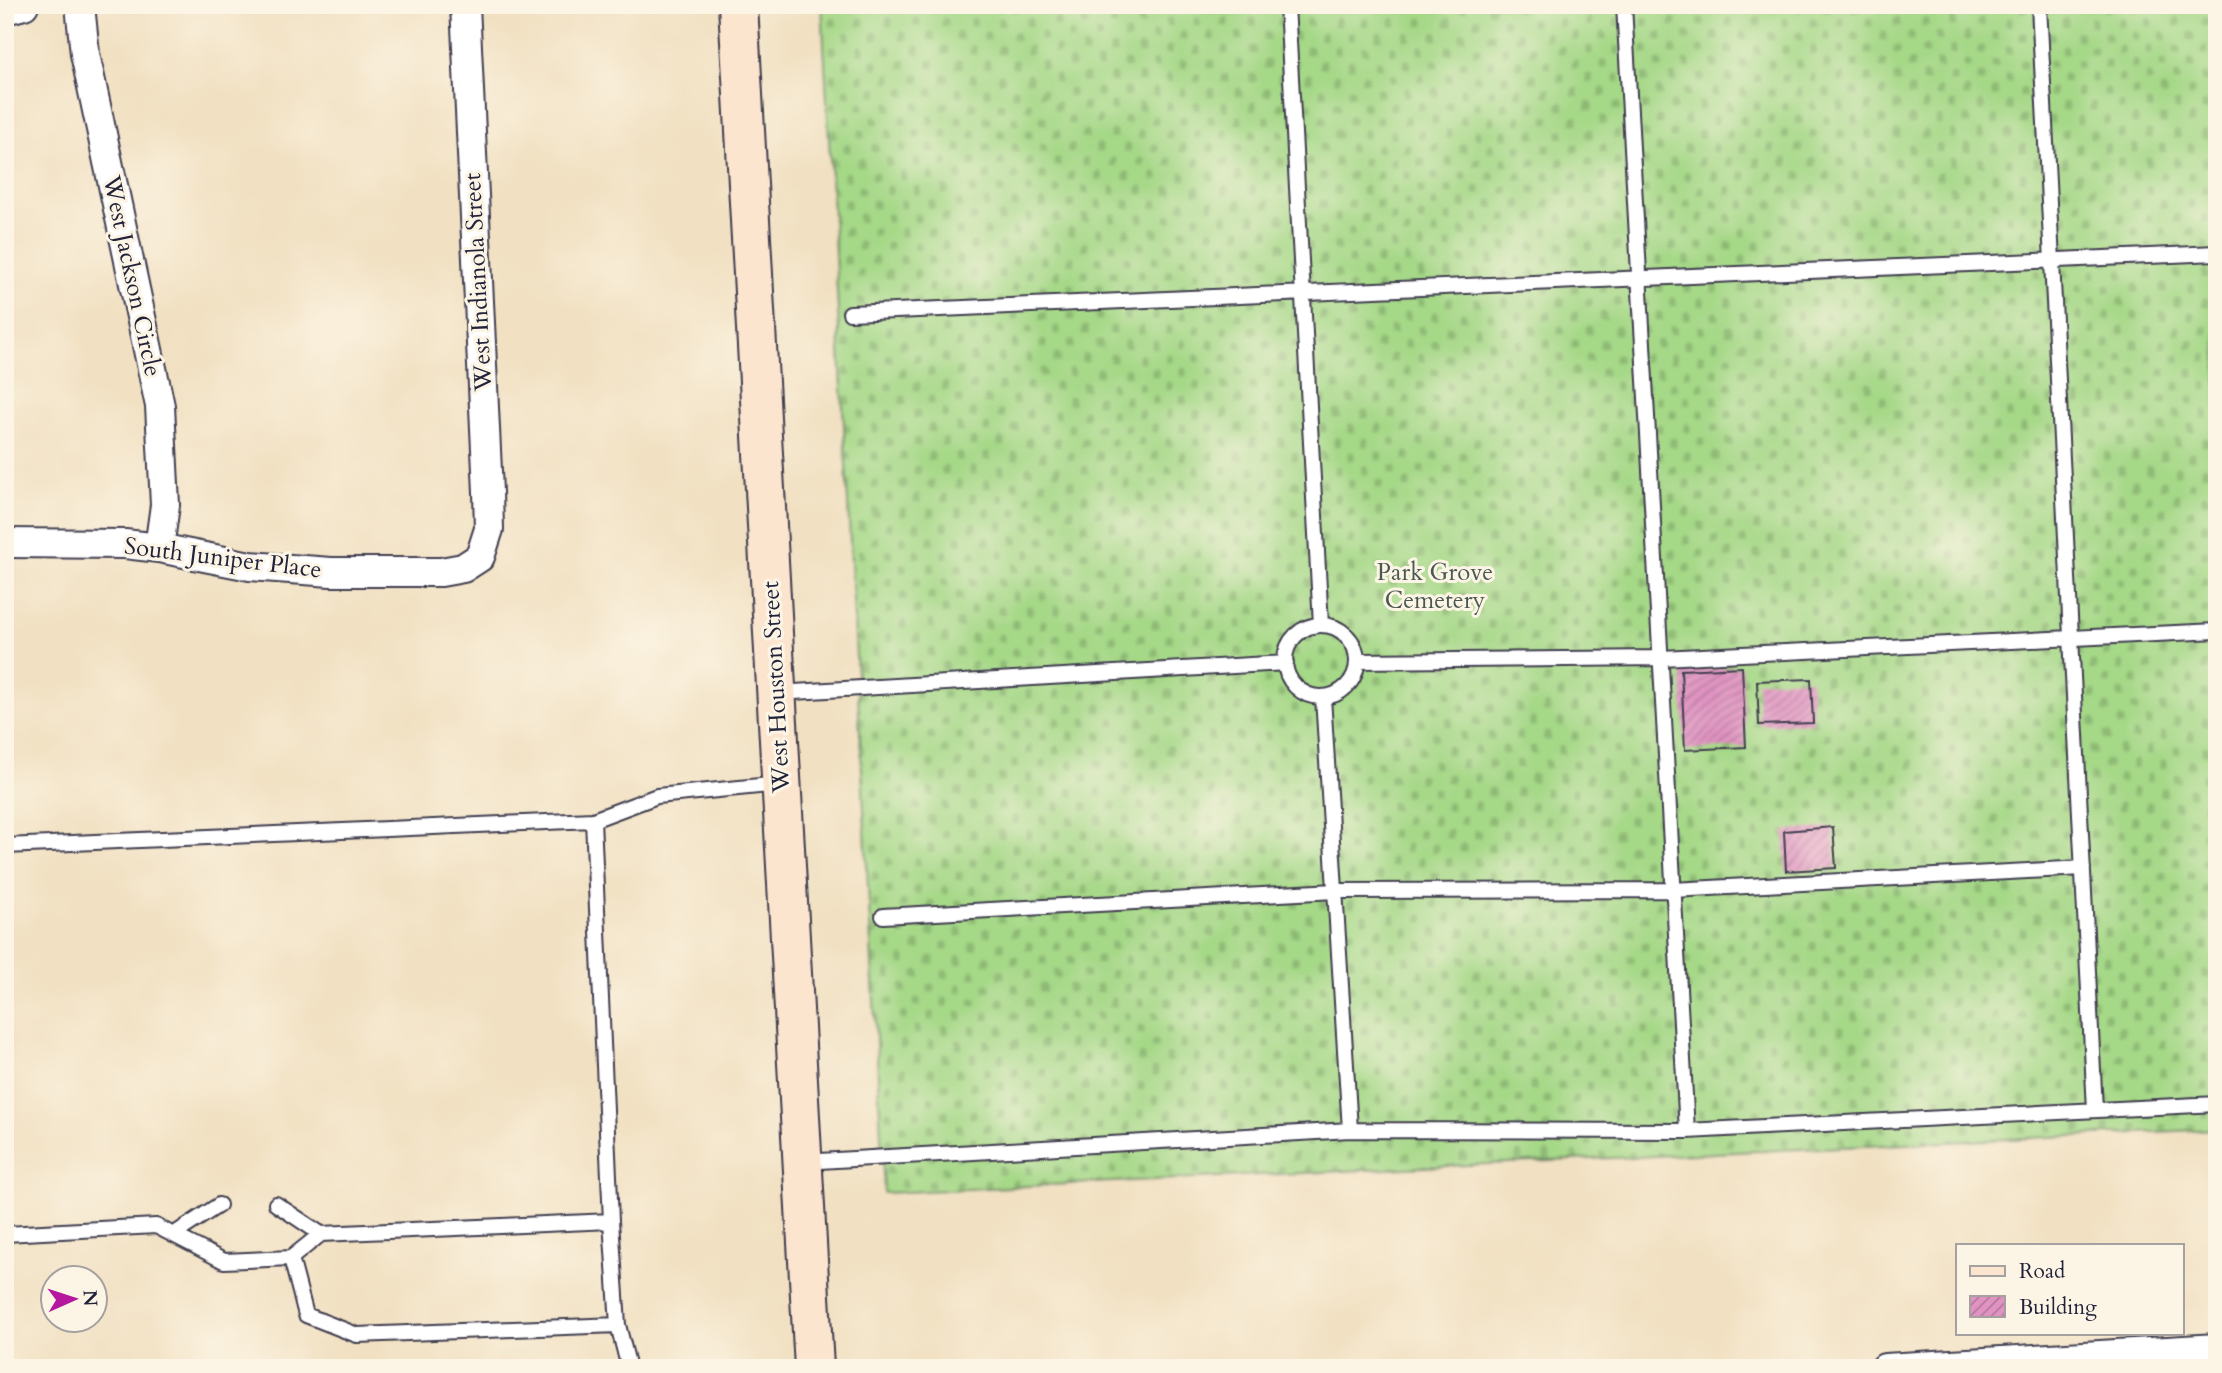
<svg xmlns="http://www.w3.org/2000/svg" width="2222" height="1373" font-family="Cardo,serif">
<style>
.cemetery{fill:url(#cemetery-stones);stroke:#647d61;stroke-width:2}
.building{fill:url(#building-hatch)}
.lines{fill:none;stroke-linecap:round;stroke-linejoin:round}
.service-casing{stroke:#413e4f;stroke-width:18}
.minor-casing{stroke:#413e4f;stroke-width:32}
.secondary-casing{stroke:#413e4f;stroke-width:42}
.service{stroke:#fff;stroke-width:14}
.minor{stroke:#fff;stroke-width:28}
.secondary{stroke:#fce5cf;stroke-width:38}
.labels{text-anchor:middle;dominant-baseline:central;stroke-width:6;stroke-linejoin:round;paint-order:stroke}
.street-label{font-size:24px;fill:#22223b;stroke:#fcf5e5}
.park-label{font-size:24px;fill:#495952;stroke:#fcf5e5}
</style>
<defs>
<pattern id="cemetery-stones" width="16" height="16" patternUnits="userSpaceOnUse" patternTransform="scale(1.75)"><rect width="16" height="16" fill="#a5d887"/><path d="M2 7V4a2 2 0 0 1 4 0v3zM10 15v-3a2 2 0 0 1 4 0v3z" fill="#8eb975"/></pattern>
<pattern id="building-hatch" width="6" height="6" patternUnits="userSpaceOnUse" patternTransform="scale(1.75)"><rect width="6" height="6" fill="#e093c1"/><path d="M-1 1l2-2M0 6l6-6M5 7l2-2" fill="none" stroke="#b5789e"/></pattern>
</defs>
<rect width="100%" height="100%" fill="#fcf5e5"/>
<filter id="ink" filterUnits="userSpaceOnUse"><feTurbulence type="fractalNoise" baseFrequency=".0143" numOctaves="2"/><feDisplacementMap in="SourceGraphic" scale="14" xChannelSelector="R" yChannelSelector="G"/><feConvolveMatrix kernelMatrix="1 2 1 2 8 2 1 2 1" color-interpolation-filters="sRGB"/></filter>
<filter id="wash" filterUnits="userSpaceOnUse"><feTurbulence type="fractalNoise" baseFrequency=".00686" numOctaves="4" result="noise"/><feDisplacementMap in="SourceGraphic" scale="28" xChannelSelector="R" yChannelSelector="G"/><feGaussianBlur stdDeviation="1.57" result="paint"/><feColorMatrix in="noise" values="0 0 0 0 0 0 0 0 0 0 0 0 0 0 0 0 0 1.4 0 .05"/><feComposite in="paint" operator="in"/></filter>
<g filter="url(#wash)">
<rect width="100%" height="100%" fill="#f1e0c1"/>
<path class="cemetery" d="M822 5H2217V1129L884 1193Z"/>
<g id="blocks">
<path class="building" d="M1742 667 1746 747 1685 750 1681 670Z
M1811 679 1813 723 1759 725 1757 681Z
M1833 827 1836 868 1786 871 1784 831Z"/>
</g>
</g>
<g filter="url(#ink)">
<use href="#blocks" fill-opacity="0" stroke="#413e4f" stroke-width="2"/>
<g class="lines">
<defs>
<path id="service" d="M1287 5 1321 625
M1624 5 1687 1131
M2039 5 2095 1110
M850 313 2217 253
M1285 661a36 36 0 1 1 72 0a36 36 0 1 1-72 0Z
M1357 661 1661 658 2217 631
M777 693 1286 663
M1323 697 1350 1130
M593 820 611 1221
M5 846 593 820 657 796 780 784
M883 916 1335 891 1673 890 2083 868
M802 1162 1350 1130 1687 1131 2217 1104
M276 1204 321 1234
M5 1234 156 1226 224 1261 291 1258
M173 1235 219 1205
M618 1325 611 1221 321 1234 291 1258 306 1315 357 1335 618 1325 629 1368"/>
<path id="minor" d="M80 5 85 54 160 406 165 505 159 548
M5 10 24 5
M5 543 125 544 159 548 250 566 331 572H441L463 568 480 557 489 529 488 492 465 5
M1885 1368 2217 1348"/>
<path id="secondary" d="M738 5 814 1368"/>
</defs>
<use href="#service" class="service-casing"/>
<use href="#minor" class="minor-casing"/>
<use href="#secondary" class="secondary-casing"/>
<use href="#service" class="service"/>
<use href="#minor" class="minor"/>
<use href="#secondary" class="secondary"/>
</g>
</g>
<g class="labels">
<g class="street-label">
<text transform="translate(132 276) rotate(78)">West Jackson Circle</text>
<text transform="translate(478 282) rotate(-93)">West Indianola Street</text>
<text transform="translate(223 558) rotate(7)">South Juniper Place</text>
<text transform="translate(776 687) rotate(-93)">West Houston Street</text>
</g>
<g class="park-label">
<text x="1435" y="572">Park Grove<tspan x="1435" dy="28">Cemetery</tspan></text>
</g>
</g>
<rect width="2222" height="1373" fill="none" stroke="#fcf5e5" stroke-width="28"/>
<rect x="1956" y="1244" width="228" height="91" fill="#fcf5e5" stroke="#a5a1a1" stroke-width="2"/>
<rect x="1970" y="1266" width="35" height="10" fill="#fce5cf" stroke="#a5a1a1" stroke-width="2"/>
<text x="2019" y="1278" font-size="21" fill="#22223b">Road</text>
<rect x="1970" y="1296" width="35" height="21" fill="url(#building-hatch)" stroke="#a5a1a1" stroke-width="2"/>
<text x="2019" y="1314" font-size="21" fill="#22223b">Building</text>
<g transform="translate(74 1299) rotate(87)"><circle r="33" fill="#fcf5e5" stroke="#a5a1a1" stroke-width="2"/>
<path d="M0-5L12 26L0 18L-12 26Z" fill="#b5179e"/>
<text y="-10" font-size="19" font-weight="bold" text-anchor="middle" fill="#22223b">N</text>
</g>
</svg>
